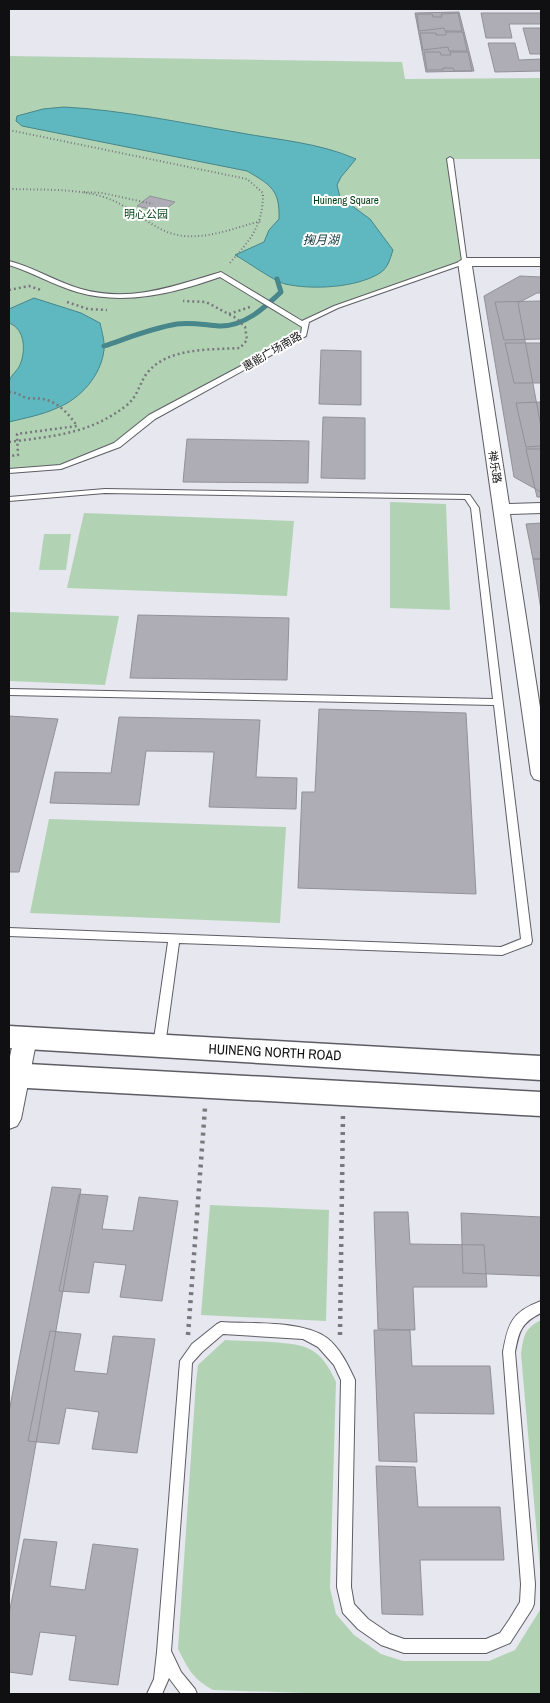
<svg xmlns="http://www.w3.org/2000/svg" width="550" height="1703" font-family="'Archivo Narrow','Noto Sans SC',sans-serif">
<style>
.green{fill:#b1d3b4}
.water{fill:#5fb8bf;stroke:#47868b}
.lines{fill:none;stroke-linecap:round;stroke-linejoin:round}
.stream{stroke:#47868b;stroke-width:5}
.building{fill:#aeadb6;stroke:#929199}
.service-casing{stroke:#5e5d65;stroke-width:2}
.minor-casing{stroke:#5e5d65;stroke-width:2}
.tertiary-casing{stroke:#5e5d65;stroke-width:3}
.path-far2{stroke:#78787d;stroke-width:2;stroke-dasharray:1 2.5;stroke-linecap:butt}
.path-far1{stroke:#78787d;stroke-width:2.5;stroke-dasharray:2 3;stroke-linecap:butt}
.path{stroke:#78787d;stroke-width:4.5;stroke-dasharray:3 5;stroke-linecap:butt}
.service{fill:#fff;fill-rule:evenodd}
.minor{fill:#fff;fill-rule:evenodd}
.tertiary{fill:#fff;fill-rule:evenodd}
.labels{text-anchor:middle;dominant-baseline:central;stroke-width:4;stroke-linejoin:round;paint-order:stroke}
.far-park-label{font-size:11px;fill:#003f14;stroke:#fff}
.far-street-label{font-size:11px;fill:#101012;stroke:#fff}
.far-water-label{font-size:12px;font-style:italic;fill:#113b3f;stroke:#fff}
.street-label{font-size:14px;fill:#101012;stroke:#fff}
</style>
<rect width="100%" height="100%" fill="#e7e7ef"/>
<path class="green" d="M9 56 402 62 405 79 541 78V159H450L465 262 336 307 307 321 304 335 152 417 117 445 61 467 9 471Z
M390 502 446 504 450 610 390 608Z
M84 513 294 521 287 596 67 588Z
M44 534H71L66 570H39Z
M9 612 119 616 105 685 9 681Z
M49 819 286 827 280 923 30 913Z
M210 1205 329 1210 326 1321 201 1315Z
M541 1320V1581L521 1354C524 1335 524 1329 541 1320Z
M225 1340C241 1341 256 1341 272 1342 308 1345 320 1347 336 1382L330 1588 336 1614 354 1635 381 1654 403 1661H489L515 1650 540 1610 541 1595V1694H335L213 1690C192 1678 189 1670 178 1649L196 1382 198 1365Z"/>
<path class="water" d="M64 107C123 110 182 123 241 133 279 140 320 143 356 159L341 177 337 185 340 197 370 219 393 250C390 259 388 268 380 273 356 288 312 290 285 284 272 280 248 262 235 255L264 242 269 230 279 219C280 190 271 185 247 171L22 126 16 121 17 116 43 109Z
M34 298 81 313 100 323C102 332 105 342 104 350 101 376 80 399 57 408 42 415 25 418 9 422 9 410 7 396 9 383 9 377 16 372 19 367 26 353 26 329 9 323V309Z"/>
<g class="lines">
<path class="stream" d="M104 346C128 338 152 328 177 324 191 322 205 325 219 326 244 327 264 308 281 292L277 279"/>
</g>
<path class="building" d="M459 12 474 71 426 72 415 13Z
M458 13 462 31H445L444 28 419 31 417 14H432L433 17H442L441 14Z
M481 13H541V24H509L512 38H486Z
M523 28H541V54H530Z
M446 32H463L467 51H449L448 47 423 50 420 33H436V35H446Z
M488 43H515L519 60 541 59V71L495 72Z
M424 52H440L441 55H451L450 52H468L472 71H454L453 68H443V70H427Z
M150 196 175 202 162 212 137 206Z
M520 276 541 277V293H537L518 303 541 427V492L514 477 484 296Z
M541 301V339L504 340 495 302Z
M505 343H541V383H514Z
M321 350 361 351V405L319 404Z
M541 402V446L526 447 516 403Z
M323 417 365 418V479L321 478Z
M187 439 309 441 308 483 183 482Z
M526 449H541V497H537Z
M541 523V559H533L526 524Z
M533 559H541V610Z
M138 615 289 618 287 680 130 678Z
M319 709 466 713 476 894 298 888 302 792H315Z
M9 716 58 719 19 872H9Z
M119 717 260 720 256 777 297 778 296 809 209 807 214 752 146 751 139 805 50 803 55 772 111 773Z
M52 1187 81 1189 9 1596V1412Z
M79 1194 108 1196 102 1229 133 1231 139 1197 178 1201 162 1301 120 1297 126 1265 94 1262 89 1293 59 1291Z
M374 1212H408L410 1244 484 1245 487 1287H413L415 1330 378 1329Z
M461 1213 541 1217V1276L463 1273Z
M374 1330H410L412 1366H490L494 1414 414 1413 417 1462 379 1461Z
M50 1331 81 1334 74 1371 107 1374 113 1336 155 1339 137 1453 92 1449 99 1412 66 1408 59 1444 28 1441Z
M376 1466 415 1467 418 1507H500L504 1560H420L423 1615 382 1614Z
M24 1539 57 1542 50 1586 85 1590 93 1544 138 1549 118 1685 69 1680 76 1636 40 1632 32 1675 9 1672V1614Z"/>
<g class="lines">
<defs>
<path id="service" d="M450 157 453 159 467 263 338 308 309 322 306 336 155 419 120 447 61 469 9 473V469L60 465 114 443 149 415 301 334 302 327 220 277C175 293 125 306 77 292 53 285 32 272 9 265V261C34 267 56 282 81 289 131 303 174 286 221 272L302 321 334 306 462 261 447 159Z
M105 489 470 495 479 508 532 941 531 944 502 955 179 943 165 1046 163 1049 159 1051 155 1049 153 1046 168 942 9 936V928L501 947 521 939 494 705 9 695V689L493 699 471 508 465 499 105 493 9 501V497Z
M541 1301V1313C521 1323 519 1331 515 1352L535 1584 534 1604 532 1609 510 1643 486 1653H404L381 1645 358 1629 343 1613 337 1587 341 1380 334 1365 318 1347 303 1339 223 1334 202 1352 192 1363 191 1381 171 1651 181 1672 195 1689 197 1694H181L169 1678 162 1694H147L154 1679 157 1652 180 1361 192 1344 217 1324 221 1322C251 1324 302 1320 327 1338 340 1348 348 1365 355 1380L351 1587 354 1604 368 1619 390 1634 404 1639H486L500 1633 509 1620 520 1602 521 1584 503 1352C508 1323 512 1312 541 1301Z"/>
<path id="minor" d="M465 258H541V266H472L509 504 541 503V513L510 514 541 714V781L534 779 531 774 458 262Z
M26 1029 34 1032 37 1038 21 1119 17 1126 9 1129C7 1099 4 1059 18 1032Z"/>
<path id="tertiary" d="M9 1026 541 1056V1080L9 1048Z
M9 1063 541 1092V1116L9 1087Z"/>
</defs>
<use href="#service" class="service-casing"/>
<use href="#minor" class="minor-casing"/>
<use href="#tertiary" class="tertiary-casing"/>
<path class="path-far2" d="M9 130 247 179 263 193C263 227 250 240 229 264
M9 189C41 190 74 188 104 197 125 204 139 217 157 227 190 247 227 230 261 221
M84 192 102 193 153 204"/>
<path class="path-far1" d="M9 290 29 286 41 290
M67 302 88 309 107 310
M229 314 250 307
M9 392C17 392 20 396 27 398 33 399 38 398 43 399 58 402 69 414 77 426L17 434 18 455 9 456
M9 442C54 436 90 434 127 405 138 396 139 384 147 373 168 347 210 350 240 348L247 340 245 327 236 318 206 302 183 301"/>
<path class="path" d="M188 1335 205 1108
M340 1335 343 1114"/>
<use href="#service" class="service"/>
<use href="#minor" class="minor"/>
<use href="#tertiary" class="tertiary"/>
</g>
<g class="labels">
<g class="far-park-label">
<text x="346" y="200">Huineng Square</text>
<text x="146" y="214">明心公园</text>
</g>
<g class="far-street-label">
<text transform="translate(272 351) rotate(-30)">惠能广场南路</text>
<text transform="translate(495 467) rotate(81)">禅乐路</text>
</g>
<g class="far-water-label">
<text x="321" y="240">掬月湖</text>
</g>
<g class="street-label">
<text transform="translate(275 1052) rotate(3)">HUINENG NORTH ROAD</text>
</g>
</g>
<rect width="550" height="1703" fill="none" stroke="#101012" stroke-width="20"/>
</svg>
